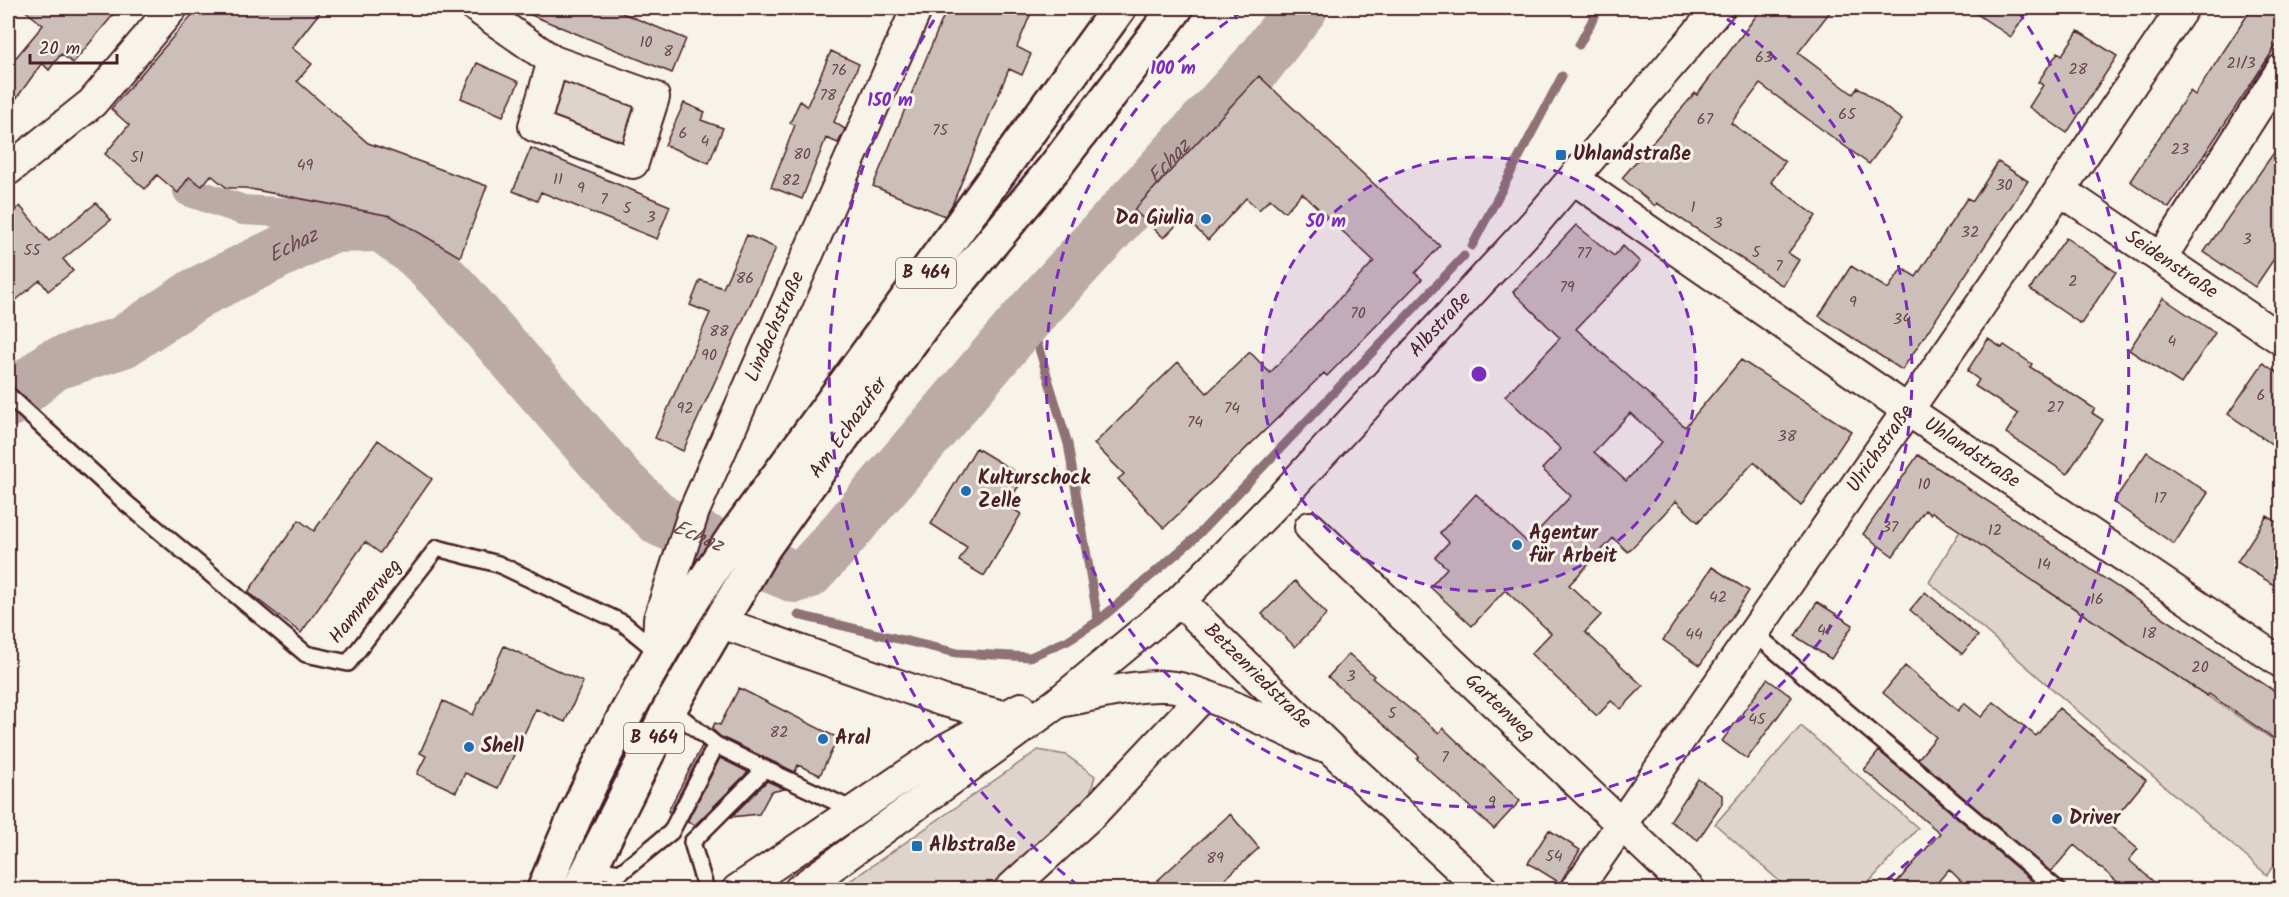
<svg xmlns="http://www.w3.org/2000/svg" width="2289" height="897" font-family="Kalam,sans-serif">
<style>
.green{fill:#ded4cc;stroke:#947a7c;stroke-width:1.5}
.water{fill:#bcaaa7;stroke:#8e7275;stroke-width:1.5}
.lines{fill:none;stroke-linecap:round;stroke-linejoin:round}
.stream{stroke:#8e7275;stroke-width:9}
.canal{stroke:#bcaaa7;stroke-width:30}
.river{stroke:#bcaaa7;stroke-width:52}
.building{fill:#ccbfb9;stroke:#4a1f2b;stroke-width:1.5;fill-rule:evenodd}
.lane-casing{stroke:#4a1f2b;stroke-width:20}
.street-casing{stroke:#4a1f2b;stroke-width:34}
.primary-casing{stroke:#4a1f2b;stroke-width:38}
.lane{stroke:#f7f3e8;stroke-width:15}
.street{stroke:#f7f3e8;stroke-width:30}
.primary{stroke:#f7f3e8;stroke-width:33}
.ring{fill:none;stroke:#7b2cbf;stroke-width:3;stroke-dasharray:10 8}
.poi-dot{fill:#1f6fb2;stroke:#f7f3e8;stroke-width:2}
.labels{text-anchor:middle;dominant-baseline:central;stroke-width:6;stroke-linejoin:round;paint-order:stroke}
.number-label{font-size:16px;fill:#6a474e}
.shield{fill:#f7f3e8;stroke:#7e5f64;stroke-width:1.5}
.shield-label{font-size:18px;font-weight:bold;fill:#4a1f2b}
.poi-label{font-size:20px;font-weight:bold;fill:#4a1f2b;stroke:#f7f3e8;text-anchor:start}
.street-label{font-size:20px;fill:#4a1f2b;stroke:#f7f3e8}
.water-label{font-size:21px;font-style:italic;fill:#6c4950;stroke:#f7f3e8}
.centre{fill:#7b2cbf;stroke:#f7f3e8;stroke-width:3}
.ring-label{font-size:18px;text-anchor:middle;font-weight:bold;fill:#7b2cbf;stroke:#f7f3e8;stroke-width:6;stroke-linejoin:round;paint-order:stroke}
</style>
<rect width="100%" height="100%" fill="#f7f3e8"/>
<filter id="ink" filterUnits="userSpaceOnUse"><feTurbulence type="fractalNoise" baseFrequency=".0167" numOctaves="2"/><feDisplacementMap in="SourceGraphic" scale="12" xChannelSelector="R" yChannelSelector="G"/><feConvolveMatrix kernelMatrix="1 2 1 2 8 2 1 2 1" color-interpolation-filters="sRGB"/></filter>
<g filter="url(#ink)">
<path class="green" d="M560 73 641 103 625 149 545 119Z
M1960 531 2281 745V855L2267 875 1929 582Z
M1801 726 1918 828 1863 889H1788L1715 824Z
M1038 750 1066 755 1095 776 1087 805 989 889 837 890Z"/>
<path class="water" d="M620 481 667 514 658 528 626 493Z"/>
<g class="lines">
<path class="stream" d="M1579 45 1599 8
M1472 246 1562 76
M1029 316 1068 444 1098 621
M798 615 957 653 1030 657 1068 640 1098 621 1195 538 1464 256"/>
<path class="canal" d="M188 191 243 210 330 215 382 226"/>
<path class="river" id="s1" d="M8 402 53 365 123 342 197 293 331 227 382 226 419 254 456 292 620 481 661 521 795 577 808 573 832 547 1029 316 1256 67 1302 8"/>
</g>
<path class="building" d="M22 8H119L73 63 61 54 49 70 42 63 8 110V67L43 25Z
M198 8H323L292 48 312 64 297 81 368 143 487 186 460 257 391 216 245 188H227L211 175 202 186 189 177 178 193 157 175 145 189 105 154 129 125 111 109Z
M514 8H610L686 39 672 73Z
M947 8H1033L1017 47 1031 54 1022 75 1009 69 952 205 945 216 873 186Z
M1762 8H1833L1798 53 1853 94 1858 87 1902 120 1869 164 1760 84 1731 123 1785 162 1771 182 1816 216 1788 253 1799 260 1783 286 1657 203 1655 206 1622 178 1695 93 1697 95Z
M1968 8H2030L2011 37Z
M2252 8H2282V37L2169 208 2130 181 2190 91 2195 95Z
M2078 31 2117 56 2067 133 2029 107 2043 85 2038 82 2058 52 2062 55Z
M831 51 859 64 834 122 845 129 838 143 826 138 802 199 771 187 795 125 790 123 800 101 807 106Z
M477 63 519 82 503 116 461 98Z
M1259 76 1440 246 1415 273 1422 279 1327 376 1324 373 1164 528 1118 479 1124 474 1094 444 1178 362 1207 393 1250 352 1270 373 1374 261 1302 193 1285 212 1270 199 1259 210 1246 198 1208 240 1184 217 1164 238 1134 210Z
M684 103 705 112 701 120 723 128 709 163 665 145Z
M2282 141V247L2255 287 2204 252Z
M531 148 670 206 657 239 541 192 537 201 513 191Z
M1998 162 2028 181 1902 370 1819 316 1851 266 1888 289 1902 268 1916 277 1967 198 1973 201Z
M96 203 111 220 63 259 73 271 48 291 40 280 8 307V216L20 206 49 241Z
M1576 225 1614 256 1623 246 1640 262 1576 329 1685 427 1741 360 1851 431 1801 506 1754 462 1698 522 1676 501 1628 552 1613 538 1569 585 1601 615 1585 632 1643 686 1621 709 1611 701 1597 716 1531 654 1551 633 1505 590 1472 626 1430 587 1447 568 1435 557 1449 542 1440 533 1476 494 1527 542 1571 496 1542 469 1561 449 1505 396 1560 338 1513 292ZM1630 413 1662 442 1626 481 1594 452Z
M747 235 776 248 683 451 655 438 710 313 690 305 700 280 723 288Z
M2066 238 2116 272 2081 324 2030 289Z
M2163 298 2215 333 2181 384 2129 350Z
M1988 339 2002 348 2004 345 2032 364 2030 367 2095 409 2092 413 2103 420 2067 474 2006 433 2018 414 1975 386 1979 380 1967 371Z
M2263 363 2282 376V451L2228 414Z
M378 440 432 479 380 553 365 542 301 633 248 592 299 520 314 531Z
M976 448 1024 477 1007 505 1021 514 984 576 959 561 967 547 931 524Z
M2147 452 2208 493 2174 544 2113 502Z
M1918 455 2282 696V744L2209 694 2207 696 2051 593 1932 512 1930 514 1925 510 1893 556 1863 534Z
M2267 516 2282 525V590L2237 562Z
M1712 567 1749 591 1700 665 1663 640Z
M1295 581 1327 614 1295 647 1262 614Z
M1925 592 1978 636 1962 654 1910 610Z
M1817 602 1853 625 1831 659 1795 636Z
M504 646 583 682 565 722 536 709 498 788 465 773 456 792 417 774 426 756 420 753 443 701 473 715Z
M1349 654 1374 676 1372 678 1439 733 1443 728 1520 801 1494 829 1417 759 1419 756 1328 677Z
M1905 666 1958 711 1964 703 1981 717 1994 702 2036 736 2059 708 2146 780 2109 825 2138 849 2129 860 2163 890H2127L2074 845 2051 872 1918 759 1936 737 1883 693Z
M1767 679 1792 697 1747 759 1722 741Z
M739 688 838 738 820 775 798 765 795 772 721 737 712 729 715 723 720 725Z
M702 746 704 748 670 813 668 811Z
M1879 751 2039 887 2036 890H1970L1949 869 1931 890H1890L1940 833 1864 770Z
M720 758 748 772 695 825 687 822Z
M1698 779 1722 795V804L1698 840 1670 821Z
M767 781 785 789 771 792 759 814 731 817Z
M1230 814 1259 848 1213 890H1147Z
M1549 830 1580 850 1560 883 1528 863Z"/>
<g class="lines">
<defs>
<path id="lane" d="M8 395 126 503 306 654 348 663 437 548 498 564 623 623 658 652
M1753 632 2058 890
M716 745 765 769
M589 868 620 873 671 832 716 745 670 708
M706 890 692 842 765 769 853 810"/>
<g id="street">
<path d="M477 8 553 61 654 97 633 163 534 126 553 61"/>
<path d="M8 170 92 103 172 8"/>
<path id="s2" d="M1574 179 1906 409 2282 663"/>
<path id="s3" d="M2060 190 2282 340"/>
<path d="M2161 258 2282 69"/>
<path id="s4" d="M1310 527 1690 890"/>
<path id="s5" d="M1180 601 1335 753 1483 890"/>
<path d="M719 622 944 701 1007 717"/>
<path id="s6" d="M658 652 659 619 694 511 917 8"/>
<path d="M1059 702C1093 696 1130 685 1165 686 1202 687 1282 730 1320 746"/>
<path d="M737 890 944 750 1021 708"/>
<path id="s7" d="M799 890 1057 703 1180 601 1279 500 1534 224 1719 8"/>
<path d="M1009 890 1093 813 1203 696"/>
<path id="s8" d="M1576 890 2060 190 2183 8"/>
</g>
<g id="primary">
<path d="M544 890C593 765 659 648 733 538L1119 8"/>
<path id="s9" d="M579 890 670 708 764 547 922 326 1054 168 1176 8"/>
</g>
</defs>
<use href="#lane" class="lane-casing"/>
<use href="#street" class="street-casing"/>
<use href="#primary" class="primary-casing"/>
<use href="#lane" class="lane"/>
<use href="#street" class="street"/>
<use href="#primary" class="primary"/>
</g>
</g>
<circle cx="1479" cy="374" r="217" fill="#7b2cbf" fill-opacity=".12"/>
<g class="ring">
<circle cx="1479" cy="374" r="217"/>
<path d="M1712 9A433 433 0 1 1 1246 9"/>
<path d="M1079 886A650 650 0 0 1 940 11M2018 11A650 650 0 0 1 1879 886"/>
</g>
<g class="poi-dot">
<rect x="1555" y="149" width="12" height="12" rx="3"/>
<circle cx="1206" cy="219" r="6"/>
<circle cx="966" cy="491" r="6"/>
<circle cx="1517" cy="545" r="6"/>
<circle cx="823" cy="739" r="6"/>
<circle cx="469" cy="747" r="6"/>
<circle cx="2057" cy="819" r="6"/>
<rect x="911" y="840" width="12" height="12" rx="3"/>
</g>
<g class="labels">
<g class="number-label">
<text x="646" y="42">10</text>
<text x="668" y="51">8</text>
<text x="1764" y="57">63</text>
<text x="2241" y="63">21/3</text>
<text x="2078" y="69">28</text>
<text x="839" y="70">76</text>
<text x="828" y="95">78</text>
<text x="1847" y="114">65</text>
<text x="1705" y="119">67</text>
<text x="940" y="130">75</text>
<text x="683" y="133">6</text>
<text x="705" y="141">4</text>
<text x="2180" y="149">23</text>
<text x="802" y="154">80</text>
<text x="137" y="157">51</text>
<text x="305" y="165">49</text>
<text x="558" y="179">11</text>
<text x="791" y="180">82</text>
<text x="2004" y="185">30</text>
<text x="581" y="188">9</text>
<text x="604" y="199">7</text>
<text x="1693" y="207">1</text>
<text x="627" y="208">5</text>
<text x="651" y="217">3</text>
<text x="1718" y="223">3</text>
<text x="1970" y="232">32</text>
<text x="2247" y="239">3</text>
<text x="32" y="250">55</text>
<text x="1756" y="252">5</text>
<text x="1584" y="253">77</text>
<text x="1779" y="266">7</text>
<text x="745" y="278">86</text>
<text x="2073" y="281">2</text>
<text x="1567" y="287">79</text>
<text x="1853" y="302">9</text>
<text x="1358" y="313">70</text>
<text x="1902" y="319">34</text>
<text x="719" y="331">88</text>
<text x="2172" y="341">4</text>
<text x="709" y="355">90</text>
<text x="2261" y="395">6</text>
<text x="2055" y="407">27</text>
<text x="685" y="408">92</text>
<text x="1232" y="408">74</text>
<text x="1195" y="422">74</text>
<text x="1787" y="436">38</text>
<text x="1924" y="484">10</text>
<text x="2160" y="498">17</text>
<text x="1890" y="527">37</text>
<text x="1995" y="530">12</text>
<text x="2044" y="564">14</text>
<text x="1718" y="597">42</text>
<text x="2097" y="599">16</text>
<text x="1824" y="630">41</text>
<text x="2149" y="633">18</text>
<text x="1694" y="634">44</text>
<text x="2200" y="667">20</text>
<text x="1351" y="676">3</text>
<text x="1392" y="713">5</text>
<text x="1757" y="719">45</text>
<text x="779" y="732">82</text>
<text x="1445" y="757">7</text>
<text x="1492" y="802">9</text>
<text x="1554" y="856">54</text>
<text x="1215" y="858">89</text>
</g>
<g class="shield">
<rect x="896" y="258" width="60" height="30" rx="4.5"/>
<rect x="624" y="723" width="60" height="30" rx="4.5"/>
</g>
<g class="shield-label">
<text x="926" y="273">B 464</text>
<text x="654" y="738">B 464</text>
</g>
<g class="poi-label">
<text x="1573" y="155">Uhlandstraße</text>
<text x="1194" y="219" text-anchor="end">Da Giulia</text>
<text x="978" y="479">Kulturschock<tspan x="978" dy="23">Zelle</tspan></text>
<text x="1529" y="534">Agentur<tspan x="1529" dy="23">für Arbeit</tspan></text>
<text x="835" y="739">Aral</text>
<text x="481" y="747">Shell</text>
<text x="2069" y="819">Driver</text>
<text x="929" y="846">Albstraße</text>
</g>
<g class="street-label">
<text stroke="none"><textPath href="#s3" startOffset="134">Seidenstraße</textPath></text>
<text stroke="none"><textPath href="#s7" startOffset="858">Albstraße</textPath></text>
<text stroke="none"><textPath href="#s6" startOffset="348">Lindachstraße</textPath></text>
<text stroke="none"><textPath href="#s9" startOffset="536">Am Echazufer</textPath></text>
<text stroke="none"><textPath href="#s8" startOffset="536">Ulrichstraße</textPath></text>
<text stroke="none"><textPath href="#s2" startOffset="483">Uhlandstraße</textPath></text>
<text transform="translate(366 602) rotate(-51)">Hammerweg</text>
<text stroke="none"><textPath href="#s5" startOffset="108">Betzenriedstraße</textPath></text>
<text stroke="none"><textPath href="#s4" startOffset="262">Gartenweg</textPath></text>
</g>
<g class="water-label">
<text stroke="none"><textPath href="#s1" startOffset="1534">Echaz</textPath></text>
<text stroke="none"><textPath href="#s1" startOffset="328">Echaz</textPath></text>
<text stroke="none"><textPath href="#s1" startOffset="868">Echaz</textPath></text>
</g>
</g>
<circle cx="1479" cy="374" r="9" class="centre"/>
<g class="ring-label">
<text x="1173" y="74">100 m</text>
<text x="890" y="106">150 m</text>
<text x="1326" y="227">50 m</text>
</g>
<rect width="2289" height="897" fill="none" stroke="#f7f3e8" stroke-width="30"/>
<rect x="15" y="15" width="2259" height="867" fill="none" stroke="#4a1f2b" stroke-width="2" filter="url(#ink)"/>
<path d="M30 54v9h87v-9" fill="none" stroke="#4a1f2b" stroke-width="3"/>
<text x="39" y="54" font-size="18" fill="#4a1f2b" stroke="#f7f3e8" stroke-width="4.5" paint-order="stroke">20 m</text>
</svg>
